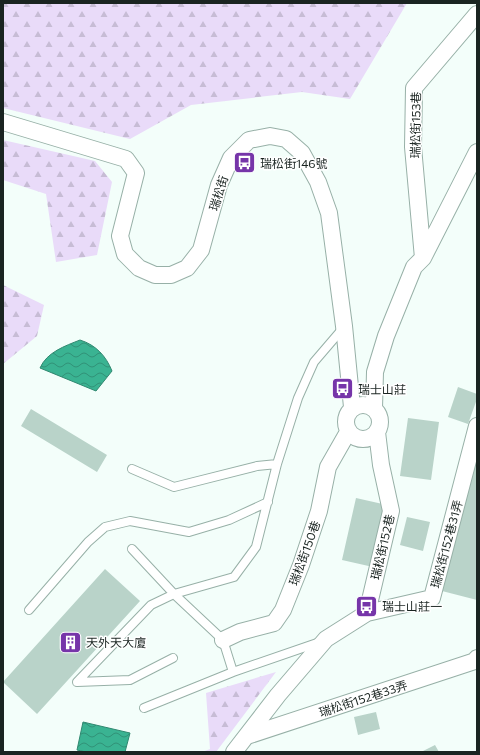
<svg xmlns="http://www.w3.org/2000/svg" width="480" height="755" font-family="Commissioner,'Noto Sans TC',sans-serif">
<style>
.forest{fill:url(#forest-firs)}
.water{fill:url(#water-waves);stroke:#308870}
.building{fill:#b9d3c9}
.lines{fill:none;stroke-linecap:round;stroke-linejoin:round}
.lane-casing{stroke:#97b0a7;stroke-width:10}
.street-casing{stroke:#97b0a7;stroke-width:18}
.lane{stroke:#fff;stroke-width:8}
.street{stroke:#fff;stroke-width:16}
.labels{text-anchor:middle;dominant-baseline:central;stroke-width:3;stroke-linejoin:round;paint-order:stroke}
.street-label{font-size:12px;fill:#1a2421;stroke:#fff}
.poi-label{font-size:12px;fill:#1a2421;stroke:#fff;text-anchor:start}
</style>
<defs>
<pattern id="forest-firs" width="22" height="20" patternUnits="userSpaceOnUse"><rect width="22" height="20" fill="#e9dbf9"/><path d="M5 1l3.5 6h-7zM16 11l3.5 6h-7z" fill="#c7bcd5"/></pattern>
<pattern id="water-waves" width="16" height="10" patternUnits="userSpaceOnUse"><rect width="16" height="10" fill="#3ab392"/><path d="M0 5q4-4 8 0t8 0" fill="none" stroke="#309177"/></pattern>
</defs>
<rect width="100%" height="100%" fill="#f3fefa"/>
<path class="forest" d="M3 3H407L350 99 302 92 191 105 130 139 3 108Z
M3 140 95 161 112 182 97 255 56 262 46 194 3 180Z
M3 285 44 305 37 336 3 364Z
M276 672 216 752H202L210 749 206 693Z"/>
<path class="water" d="M80 340C96 345 106 356 112 371L96 391 40 368C47 352 65 346 80 340Z
M83 722 130 733 125 752H86L77 750Z"/>
<path class="building" d="M458 387 477 394V399L468 424 448 417Z
M31 409 107 455 97 472 21 426Z
M408 418 439 422 431 480 400 476Z
M476 459H477V600L442 591Z
M356 498 387 505 373 567 342 560Z
M407 517 430 522 423 551 400 545Z
M105 569 140 601 37 714 3 682Z
M376 712 380 729 358 735 354 717Z
M435 745 439 752H421Z"/>
<g class="lines">
<defs>
<path id="lane" d="M132 469 174 487 257 466 277 464
M132 549 174 594 223 640 233 672 320 642
M29 610 88 542 105 527 130 521 189 532 229 520 268 502
M173 658 130 680 77 682 151 605 174 594 234 577 256 547 277 464 298 398 314 362 344 327
M144 708 233 672"/>
<path id="street" d="M3 122 126 159 136 173 120 236 125 254 139 268 155 275H171L187 268 201 250 219 185 231 158 249 140 270 136 286 139 302 153 318 182 329 213 344 326 352 407
M423 258 413 147 414 88 477 14
M346 422a17 17 0 1 1 34 0a17 17 0 1 1-34 0Z
M374 408 375 372 386 336 414 267 423 258 477 152
M367 613 432 598 477 426
M223 640 240 632 274 623 283 610 301 565 319 511 328 467 348 432
M247 736 475 661 477 658
M234 752 278 695 326 639 367 613 391 511 381 465 377 432"/>
</defs>
<use href="#lane" class="lane-casing"/>
<use href="#street" class="street-casing"/>
<use href="#lane" class="lane"/>
<use href="#street" class="street"/>
</g>
<defs>
<symbol id="bus-square" viewBox="-11 -11 22 22"><rect x="-9" y="-9" width="18" height="18" rx="4" fill="#7635a9" stroke="#fff"/><path d="M-5-6H5V4H4V6H2V4H-2V6H-4V4H-5ZM-3.5-4V0h7V-4ZM-3.5 1.2v1.5H-2V1.2ZM2 1.2v1.5H3.5V1.2Z" fill="#fff"/></symbol>
<symbol id="building-square" viewBox="-11 -11 22 22"><rect x="-9" y="-9" width="18" height="18" rx="4" fill="#7635a9" stroke="#fff"/><path d="M-4-6H4V6H1V3H-1V6H-4ZM-2.5-4.3h1.7v1.8h-1.7ZM.8-4.3h1.7v1.8H.8ZM-2.5-1h1.7V.8h-1.7ZM.8-1h1.7V.8H.8Z" fill="#fff"/></symbol>
</defs>
<g fill-rule="evenodd">
<use href="#bus-square" x="232" y="150" width="25" height="25"/>
<use href="#bus-square" x="330" y="376" width="25" height="25"/>
<use href="#bus-square" x="354" y="594" width="25" height="25"/>
<use href="#building-square" x="58" y="630" width="25" height="25"/>
</g>
<g class="labels">
<g class="street-label">
<text transform="translate(415 125) rotate(-89)">瑞松街153巷</text>
<text transform="translate(218 193) rotate(-72)">瑞松街</text>
<text transform="translate(446 544) rotate(-75)">瑞松街152巷31弄</text>
<text transform="translate(382 547) rotate(-77)">瑞松街152巷</text>
<text transform="translate(304 553) rotate(-70)">瑞松街150巷</text>
<text transform="translate(363 698) rotate(-18)">瑞松街152巷33弄</text>
</g>
<g class="poi-label">
<text x="260" y="163">瑞松街146號</text>
<text x="358" y="389">瑞士山莊</text>
<text x="382" y="606">瑞士山莊一</text>
<text x="86" y="642">天外天大廈</text>
</g>
</g>
<rect width="480" height="755" fill="none" stroke="#1a2421" stroke-width="8"/>
</svg>
